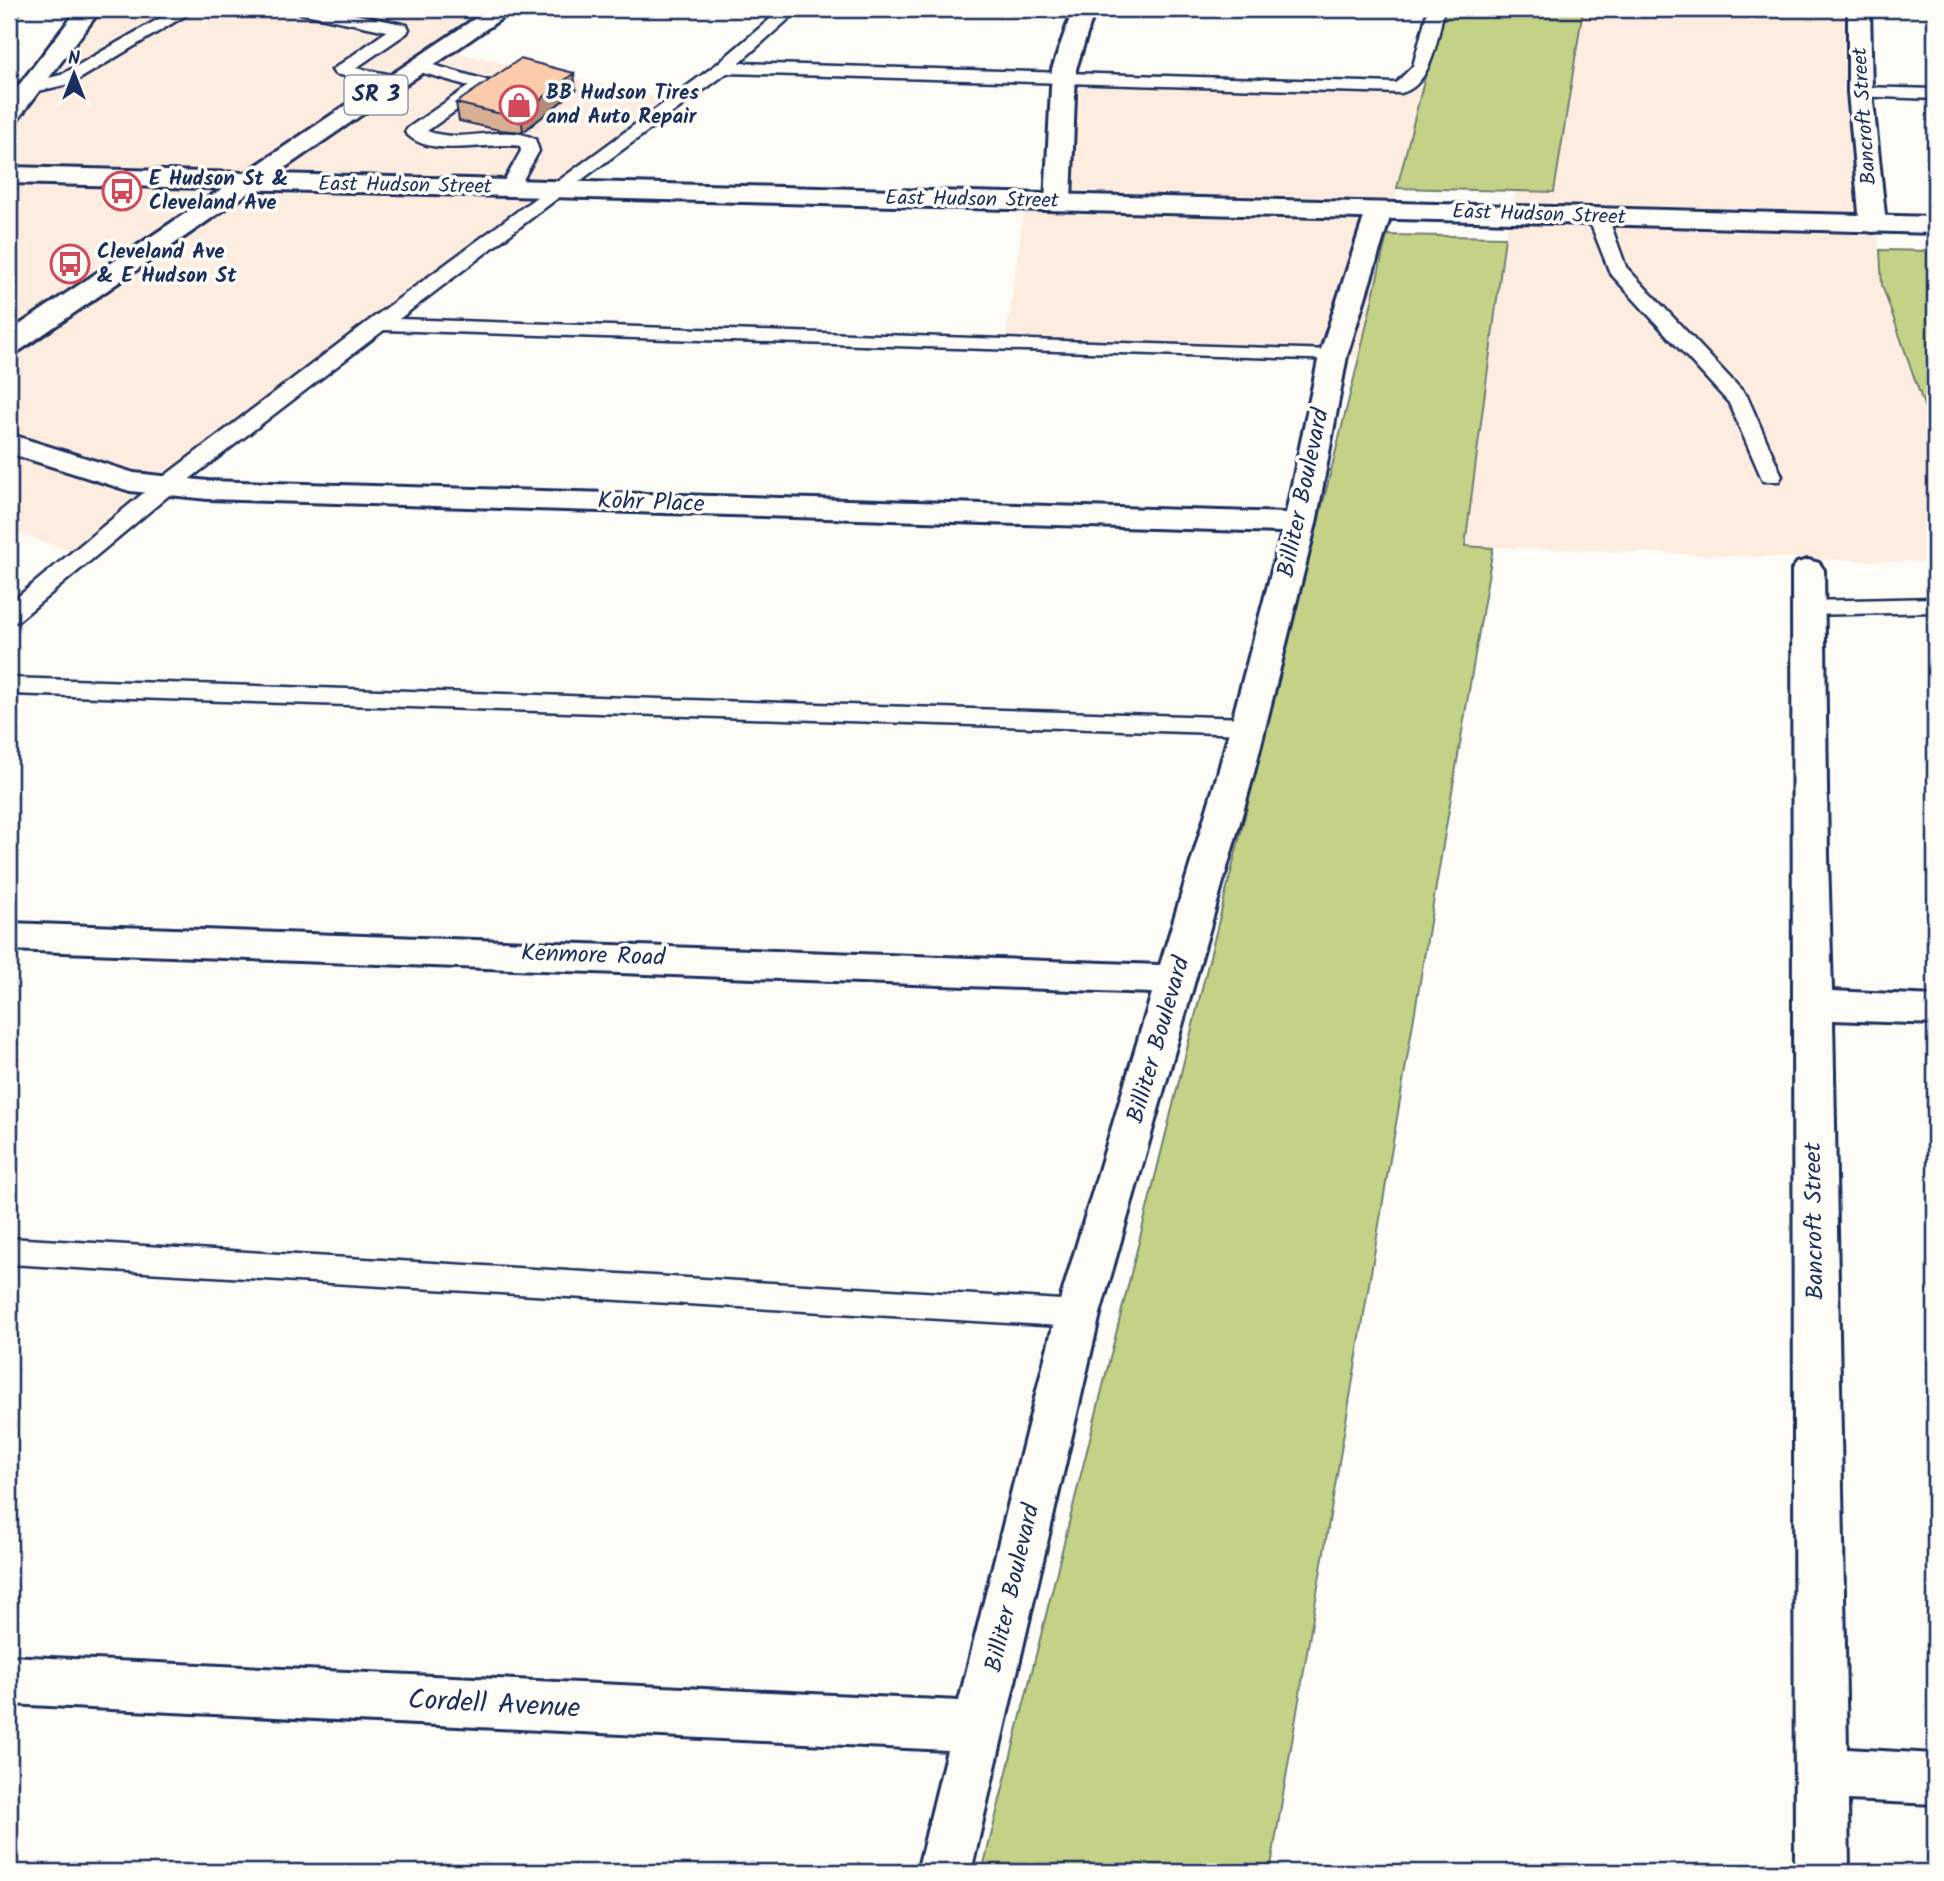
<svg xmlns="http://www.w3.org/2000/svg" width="1944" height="1881" font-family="Kalam,sans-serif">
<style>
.built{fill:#fdede0}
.green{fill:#c3d286;stroke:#6f8072;stroke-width:2}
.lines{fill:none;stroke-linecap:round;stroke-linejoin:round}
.lane-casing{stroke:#1b2f5e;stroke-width:5}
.street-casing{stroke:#1b2f5e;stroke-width:6}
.secondary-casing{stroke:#1b2f5e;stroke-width:6}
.primary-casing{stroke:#1b2f5e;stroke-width:6}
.lane{fill:#fdfcf7;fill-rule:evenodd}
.street{fill:#fdfcf7;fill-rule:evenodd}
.secondary{fill:#fdfcf7;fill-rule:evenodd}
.primary{fill:#fdfcf7;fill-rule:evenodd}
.wall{fill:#d9af93;stroke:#1b2f5e;stroke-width:2}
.shaded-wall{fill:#b08e78;stroke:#1b2f5e;stroke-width:2}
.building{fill:#fccbab;stroke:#1b2f5e;stroke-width:2}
.labels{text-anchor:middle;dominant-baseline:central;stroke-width:7;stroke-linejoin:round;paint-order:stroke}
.far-poi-label{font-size:21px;font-weight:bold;fill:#1b2f5e;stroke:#fdfcf7;text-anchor:start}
.far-street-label{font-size:21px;fill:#1b2f5e;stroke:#fdfcf7}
.shield{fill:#fdfcf7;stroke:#5f6c8c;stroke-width:2}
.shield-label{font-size:23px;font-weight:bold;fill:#1b2f5e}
.street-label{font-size:24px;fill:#1b2f5e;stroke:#fdfcf7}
.near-street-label{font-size:28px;fill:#1b2f5e;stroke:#fdfcf7}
</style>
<rect width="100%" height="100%" fill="#fdfcf7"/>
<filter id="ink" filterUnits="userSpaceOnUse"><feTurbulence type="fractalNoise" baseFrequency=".0143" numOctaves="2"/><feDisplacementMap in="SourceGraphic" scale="14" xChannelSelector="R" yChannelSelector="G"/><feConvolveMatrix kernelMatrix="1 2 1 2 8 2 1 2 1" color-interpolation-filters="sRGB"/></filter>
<g filter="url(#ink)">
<path class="built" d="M95 9H504L444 50 668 99 85 556 9 530V345L35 326 9 325V117Z
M1583 9H1863L1882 285 1935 437V563L1465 546 1505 237 1515 192H1554Z
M1062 81 1421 87 1359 358 1005 346 1025 200 1061 201Z"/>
<path class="green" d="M1442 9H1583L1554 192 1397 188Z
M1387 235 1505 237 1465 546 1493 548 1270 1872H982L1359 358Z
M1880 250 1935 251V437L1882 285Z"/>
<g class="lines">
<defs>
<path id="lane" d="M176 9H196L73 83 30 93 21 88 24 84 61 75Z
M298 9H329L407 25 409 29 407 33 356 68 403 77 406 81 403 85 397 86 335 74 332 70 387 31 300 13Z
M782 9H800L739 63 1396 83 1413 66 1428 9H1444C1438 35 1432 86 1401 93L727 73 588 175 399 319 1333 350 1340 352 1343 356 1340 360 384 330 174 491 18 621 9 623V604L158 481 370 320 717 64Z
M419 61 489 81 492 85 427 131C462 145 503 123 535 139L539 151 516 192H502L500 188 521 151 520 146C490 141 428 160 405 132L408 128 469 86 413 70 410 66Z
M1860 87 1935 89V99L1854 96 1851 92Z
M1598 211 1608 217 1626 267 1747 396 1782 476 1779 481H1763L1729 403 1610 273 1588 217Z
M1935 598V612L1808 615 1800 613 1796 608 1800 603 1808 601Z
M9 678 1247 718 1256 720 1260 726 1256 732 1247 734 9 694Z
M9 1238 1078 1301 1090 1305 1094 1314 1090 1323 1078 1327 9 1264Z"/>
<path id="street" d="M78 9H101L18 119 9 121V98Z
M1073 9H1095L1076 69 1071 202 1067 208 1058 210 1049 208 1045 202 1052 69Z
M1848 9H1870L1872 92 1886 224 1882 230 1873 232 1864 230 1860 224 1848 92Z
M1379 203 1388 205 1392 211 1347 356 1316 523 1254 773 1100 1314 971 1872H917L947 1750 9 1704V1656L959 1701 1056 1314 1152 993 9 950V923L1160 965 1218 773 1282 532 208 499 130 491 9 453V434L134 473 208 481 1286 513 1319 356 1366 211 1370 205Z
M1808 560 1819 563 1824 570 1828 857 1832 991 1935 996V1024L1833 1020 1847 1749 1935 1754V1804L1848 1800 1849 1872H1795L1792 570 1797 563Z"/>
<path id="secondary" d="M9 167 1935 217V233L9 183Z"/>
<path id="primary" d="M489 9H515L19 351 9 353V332Z"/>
</defs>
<use href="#lane" class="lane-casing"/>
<use href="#street" class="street-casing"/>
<use href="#secondary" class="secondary-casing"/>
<use href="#primary" class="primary-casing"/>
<use href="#lane" class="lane"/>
<use href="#street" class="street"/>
<use href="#secondary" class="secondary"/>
<use href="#primary" class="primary"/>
</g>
<path class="wall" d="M576 90 523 132 499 130 459 121 456 103Z"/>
<path class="shaded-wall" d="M9 9H24L9 28Z
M574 73 576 90 523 132 521 115Z"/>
<path class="building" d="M520 59 574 73 521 115 497 113 456 103Z"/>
</g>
<defs>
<symbol id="shop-ring" viewBox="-11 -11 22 22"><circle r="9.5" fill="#fdfcf7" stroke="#d1495b" stroke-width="1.5"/><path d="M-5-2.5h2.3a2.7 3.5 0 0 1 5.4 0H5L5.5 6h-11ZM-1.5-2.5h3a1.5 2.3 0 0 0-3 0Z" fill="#d1495b"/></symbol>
<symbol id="bus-ring" viewBox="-11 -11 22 22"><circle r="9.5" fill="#fdfcf7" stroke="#d1495b" stroke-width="1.5"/><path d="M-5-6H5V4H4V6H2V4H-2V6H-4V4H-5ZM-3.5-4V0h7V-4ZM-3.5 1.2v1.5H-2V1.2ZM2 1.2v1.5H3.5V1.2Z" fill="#d1495b"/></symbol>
</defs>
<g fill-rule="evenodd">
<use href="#shop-ring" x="497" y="83" width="44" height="44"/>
<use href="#bus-ring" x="100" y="169" width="44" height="44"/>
<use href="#bus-ring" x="48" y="242" width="44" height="44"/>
</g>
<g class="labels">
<g class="far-poi-label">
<text x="546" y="93">BB Hudson Tires<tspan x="546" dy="24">and Auto Repair</tspan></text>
<text x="149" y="179">E Hudson St &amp;<tspan x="149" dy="24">Cleveland Ave</tspan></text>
<text x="97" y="252">Cleveland Ave<tspan x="97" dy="24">&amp; E Hudson St</tspan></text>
</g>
<g class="far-street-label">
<text transform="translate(1865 116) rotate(-94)">Bancroft Street</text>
<text transform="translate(405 186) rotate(1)">East Hudson Street</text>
<text transform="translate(972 200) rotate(1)">East Hudson Street</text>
<text transform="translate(1539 215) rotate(2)">East Hudson Street</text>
</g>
<rect class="shield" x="344.5" y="75.5" width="63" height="39" rx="5"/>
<g class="shield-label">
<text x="376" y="95">SR 3</text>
</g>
<g class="street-label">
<text transform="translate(1304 493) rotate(-78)">Billiter Boulevard</text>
<text transform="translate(651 503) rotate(2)">Kohr Place</text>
<text transform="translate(593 956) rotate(2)">Kenmore Road</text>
<text transform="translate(1159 1040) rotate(-74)">Billiter Boulevard</text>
<text transform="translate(1815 1221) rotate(-91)">Bancroft Street</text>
<text transform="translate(1013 1588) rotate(-77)">Billiter Boulevard</text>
</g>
<g class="near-street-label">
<text transform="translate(494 1705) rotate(3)">Cordell Avenue</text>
</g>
</g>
<rect width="1944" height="1881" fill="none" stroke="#fdfcf7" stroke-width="35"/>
<rect x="18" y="18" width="1909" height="1846" fill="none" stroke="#1b2f5e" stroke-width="2.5" filter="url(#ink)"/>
<g transform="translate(74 74)" stroke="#fdfcf7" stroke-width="5" paint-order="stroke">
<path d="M0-5L12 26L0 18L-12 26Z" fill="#1b2f5e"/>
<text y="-10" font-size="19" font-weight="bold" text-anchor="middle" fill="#1b2f5e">N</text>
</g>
</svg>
